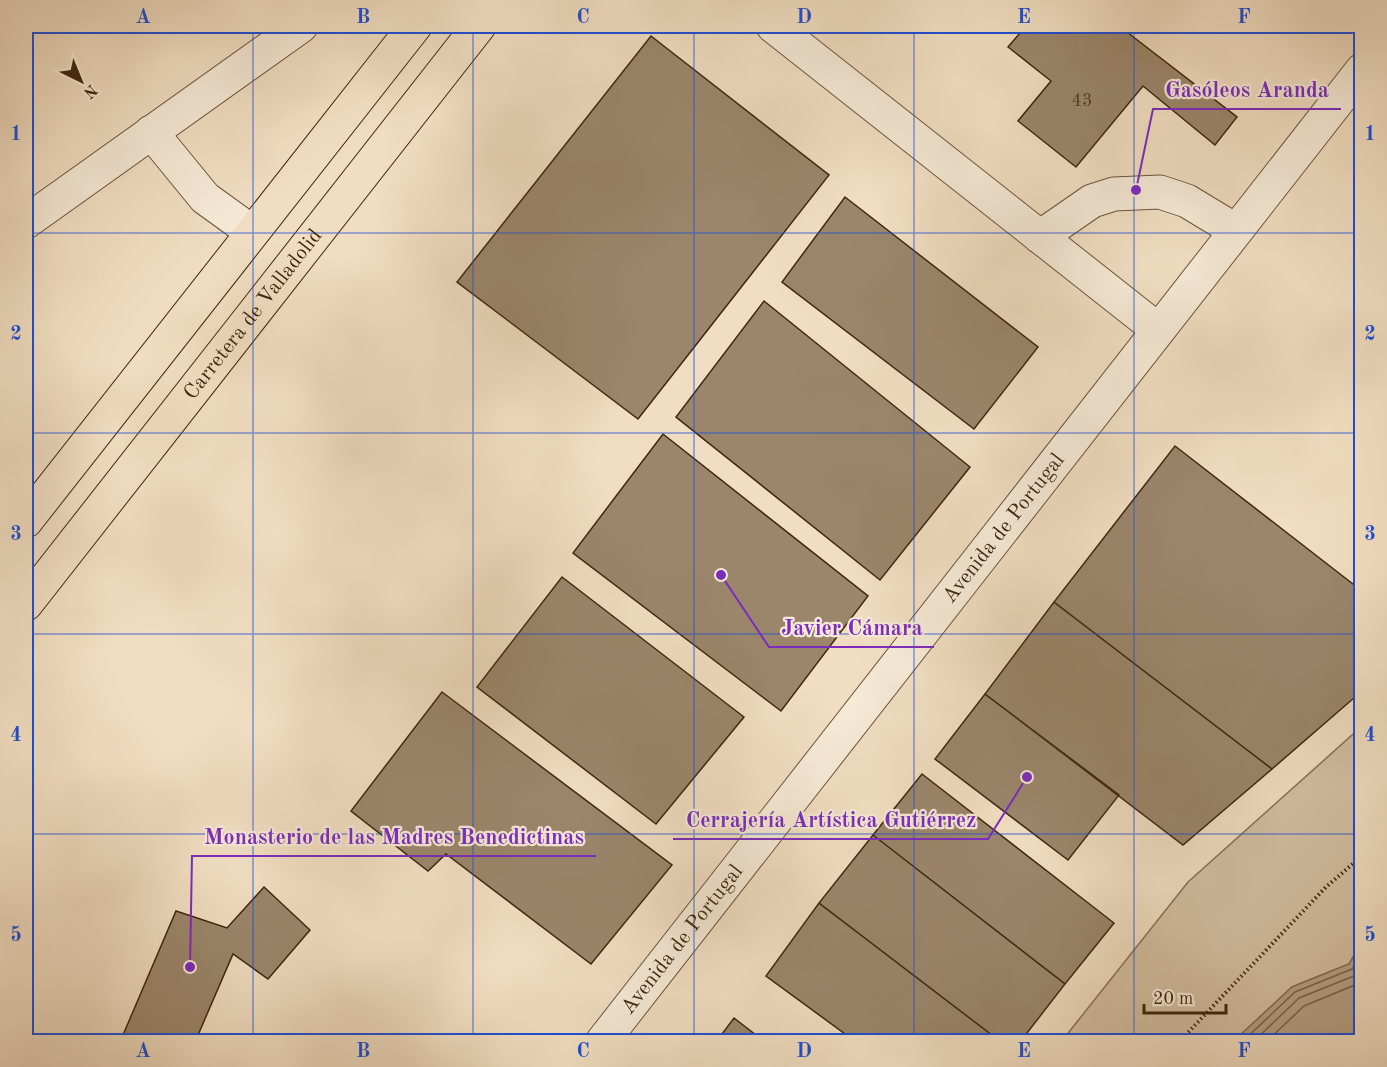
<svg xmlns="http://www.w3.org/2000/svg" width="1387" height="1067" font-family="'Old Standard TT',serif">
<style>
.green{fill:#d3bfa3;stroke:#887258;stroke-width:1.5}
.water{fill:#b49f85;stroke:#856f55;stroke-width:1.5}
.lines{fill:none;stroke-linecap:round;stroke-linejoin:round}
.shore{stroke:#79624a;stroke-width:1.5}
.building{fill:#9b866c;stroke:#3e260e;stroke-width:1.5}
.minor-casing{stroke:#6b543b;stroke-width:35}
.highway-casing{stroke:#3e260e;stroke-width:35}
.path{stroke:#3e260e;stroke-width:4;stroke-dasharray:1.5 3;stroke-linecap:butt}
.minor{stroke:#f6ead7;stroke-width:33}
.highway{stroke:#f1dec2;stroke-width:33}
.grid{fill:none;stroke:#1d4ed8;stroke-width:1.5;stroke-opacity:0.55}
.labels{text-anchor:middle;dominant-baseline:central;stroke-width:4.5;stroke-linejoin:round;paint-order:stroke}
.number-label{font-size:18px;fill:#553e26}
.street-label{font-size:21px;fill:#3e260e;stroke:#f6ead7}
.leader{fill:none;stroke:#7b2cbf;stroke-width:2}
.callout-dot{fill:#7b2cbf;stroke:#f6ead7;stroke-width:2}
.callout-label{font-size:22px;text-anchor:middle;font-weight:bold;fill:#7b2cbf;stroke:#f6ead7;stroke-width:4.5;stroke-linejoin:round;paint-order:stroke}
.neatline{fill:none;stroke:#1d4ed8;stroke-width:2}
.grid-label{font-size:20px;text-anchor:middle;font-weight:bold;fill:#1d4ed8}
</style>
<rect width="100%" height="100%" fill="#f1dec2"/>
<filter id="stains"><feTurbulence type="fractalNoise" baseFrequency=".00333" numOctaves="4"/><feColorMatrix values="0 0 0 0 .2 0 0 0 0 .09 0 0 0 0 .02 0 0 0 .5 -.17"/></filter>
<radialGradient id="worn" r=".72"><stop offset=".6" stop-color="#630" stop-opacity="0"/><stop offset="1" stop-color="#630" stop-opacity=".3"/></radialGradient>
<path class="green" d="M1361 727V943L1349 964 1292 987 1236 1039V1041L1061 1042 1188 882Z"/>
<path class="water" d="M1361 944V1041H1236V1039L1292 987 1349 964Z"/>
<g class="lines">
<path class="shore" d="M1242 1042 1295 992 1352 969 1362 955
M1253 1042 1299 998 1354 976 1362 969
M1266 1042 1304 1006 1362 982"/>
</g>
<path class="building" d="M1026 26H1119L1237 117 1215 145 1143 86 1076 167 1018 121 1051 81 1008 47Z
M651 36 829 175 638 419 457 282Z
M845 197 1038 347 974 429 782 282Z
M764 301 970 467 880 580 676 417Z
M663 434 868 596 781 711 573 553Z
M1175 446 1362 591V691L1272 769 1054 602Z
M562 577 744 717 656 824 477 687Z
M1054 602 1272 769 1183 845 985 694Z
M442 692 672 865 591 964 446 854 428 871 351 811Z
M985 694 1119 795 1068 860 935 759Z
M922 774 1114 923 1065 984 873 835Z
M873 835 1065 984 1020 1042H1001L819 903Z
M264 887 310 930 268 979 233 954 195 1042H120L176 911 227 928Z
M819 903 1001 1042H856L766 976Z
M734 1018 765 1042H716Z"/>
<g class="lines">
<defs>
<g id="minor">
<path d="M773 26 1157 329"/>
<path d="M151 132 205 198 252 232"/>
<path d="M26 222 301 26"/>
<path d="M1040 237 1092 201 1114 194 1160 192 1187 201 1235 230"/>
<path id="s1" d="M602 1042 1362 70"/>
</g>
<g id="highway">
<path d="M26 521 415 26"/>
<path id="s2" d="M26 604 479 26"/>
</g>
</defs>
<use href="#minor" class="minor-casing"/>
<use href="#highway" class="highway-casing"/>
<path class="path" d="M1179 1042 1326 887 1362 856"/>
<use href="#minor" class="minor"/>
<use href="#highway" class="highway"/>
</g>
<path class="grid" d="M253 26V1042M473 26V1042M694 26V1042M914 26V1042M1134 26V1042M26 233H1362M26 433H1362M26 634H1362M26 834H1362"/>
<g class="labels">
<g class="number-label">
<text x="1082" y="101">43</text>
</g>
<g class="street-label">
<text stroke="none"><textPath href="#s2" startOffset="368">Carretera de Valladolid</textPath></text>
<text stroke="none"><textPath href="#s1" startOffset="652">Avenida de Portugal</textPath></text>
<text stroke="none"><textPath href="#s1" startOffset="130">Avenida de Portugal</textPath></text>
</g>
</g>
<path class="leader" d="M1136 190L1153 109H1341M721 575L769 647H934M1027 777L988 839H673M190 967L192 856H596"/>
<g class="callout-dot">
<circle cx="1136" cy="190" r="6"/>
<circle cx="721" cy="575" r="6"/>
<circle cx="1027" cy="777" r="6"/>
<circle cx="190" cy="967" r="6"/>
</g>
<g class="callout-label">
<text x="1247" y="97">Gasóleos Aranda</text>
<text x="852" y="635">Javier Cámara</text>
<text x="831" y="827">Cerrajería Artística Gutiérrez</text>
<text x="394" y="844">Monasterio de las Madres Benedictinas</text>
</g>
<rect width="1387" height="1067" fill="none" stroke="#f1dec2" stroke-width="66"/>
<g transform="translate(81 81) rotate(137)" stroke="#f6ead7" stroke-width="4.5" paint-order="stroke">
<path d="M0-4.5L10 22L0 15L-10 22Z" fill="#3e260e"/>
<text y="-9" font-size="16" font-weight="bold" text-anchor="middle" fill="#3e260e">N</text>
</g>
<path d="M1144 1004v9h82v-9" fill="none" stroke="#3e260e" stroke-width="3"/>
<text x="1153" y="1004" font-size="18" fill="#3e260e" stroke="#f6ead7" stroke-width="4.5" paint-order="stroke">20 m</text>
<rect x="33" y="33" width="1321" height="1001" class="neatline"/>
<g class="grid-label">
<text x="143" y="23">A</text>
<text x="363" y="23">B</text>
<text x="583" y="23">C</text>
<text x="804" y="23">D</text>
<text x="1024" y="23">E</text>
<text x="1244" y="23">F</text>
<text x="16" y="140">1</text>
<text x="1370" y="140">1</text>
<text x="16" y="340">2</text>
<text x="1370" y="340">2</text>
<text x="16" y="540">3</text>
<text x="1370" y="540">3</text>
<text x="16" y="741">4</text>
<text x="1370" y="741">4</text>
<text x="16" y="941">5</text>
<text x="1370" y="941">5</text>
<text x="143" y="1057">A</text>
<text x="363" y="1057">B</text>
<text x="583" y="1057">C</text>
<text x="804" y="1057">D</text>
<text x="1024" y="1057">E</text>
<text x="1244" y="1057">F</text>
</g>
<rect width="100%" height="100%" filter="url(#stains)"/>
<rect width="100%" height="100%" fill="url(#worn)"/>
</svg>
